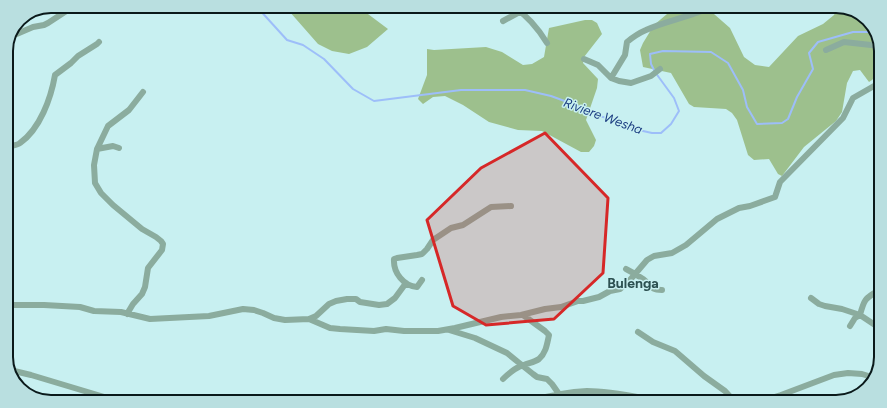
<svg xmlns="http://www.w3.org/2000/svg" width="887" height="408" font-family="Figtree,sans-serif">
<style>
.green{fill:#9dc08d}
.lines{fill:none;stroke-linecap:round;stroke-linejoin:round}
.stream{stroke:#9dbef9;stroke-width:2}
.minor{stroke:#8bac9e;stroke-width:6}
.marked{fill:#d62828;fill-opacity:0.2;stroke:#d62828;stroke-width:3;stroke-linejoin:round}
.labels{text-anchor:middle;dominant-baseline:central;stroke-width:3;stroke-linejoin:round;paint-order:stroke}
.water-label{font-size:13px;font-style:italic;fill:#1b3d81;stroke:#c8f0f1}
.quarter-label{font-size:14px;font-weight:bold;fill:#2d5152;stroke:#c8f0f1}
.rim{fill:none;stroke:#0a191a;stroke-width:2}
</style>
<rect width="100%" height="100%" fill="#c8f0f1"/>
<path class="green" d="M289 7H365L364 11 388 29 367 47 349 54 332 51 318 44 289 11Z
M837 9 853 10 872 24 881 48V71L872 80 869 82 860 70 853 71 847 83 842 112 836 121 804 147 782 176 778 174 769 159 754 160 748 155 737 120 732 113 726 109 694 107 689 104 671 73 643 67 640 50 643 43 654 25 667 14 707 12 714 14 730 28 744 57 755 65 769 67 798 36 823 24 834 15Z
M585 20H592L597 23 602 34 584 57 583 63 598 79 597 88 586 120 596 140 594 146 589 152H581L542 131 518 130 489 122 463 105 445 96 433 97 423 104 418 99 427 75V49L434 50 486 47 502 52 523 65 532 64 544 57 549 28Z"/>
<g class="lines">
<path class="stream" d="M257 7 287 40 303 45 324 59 353 89 374 101 461 90H525L551 96 578 106 598 116 613 119 634 129 652 133H661L671 124 679 111 674 98 655 72 651 64 650 54 663 51 711 52 728 63 743 90 747 107 757 124 782 123 788 119 797 97 813 69 809 53 818 42 853 32H867L875 33"/>
<path class="minor" d="M515 8C529 17 539 30 547 43
M503 21 527 8
M12 36 33 27 44 25 48 23 74 6
M826 50 844 42 880 46
M584 59 598 65 611 78 619 81 631 83 651 76 660 69
M611 78 625 55 627 42C633 37 639 33 646 30 665 21 686 18 706 9
M6 149C8 148 10 147 11 146 15 145 18 145 20 143 40 129 51 98 55 75L71 63 78 56 97 44 99 42
M97 149 113 146 119 148
M626 269C632 272 637 275 643 279 651 285 649 290 662 290
M422 280 417 287C404 286 393 273 394 259L397 258 417 255 422 254 427 249 433 240 451 228 463 225 491 207 511 206
M811 298 819 304 825 306 842 309 860 315 878 327
M6 305H44L80 307 94 311 121 312 150 319 209 316 243 309 254 310 263 313 274 318 285 320 309 319 330 328 340 329 374 331 386 329 404 331H438L455 328 501 317 521 315 545 309 561 307 578 301H583L599 297 610 291 620 289 630 280 647 260 654 256 672 253 686 245 717 219 739 208 750 206 775 197 780 182 843 118 853 98 881 82
M127 314 133 304 142 294 145 287 148 268 162 250 163 244 161 241 156 237 142 229 113 205 101 193 95 183 94 165 97 149 108 126 129 110 143 92
M309 319 316 316 329 304 336 301 347 299H356L360 302 379 305 387 304 395 298 406 283
M850 326 855 318 860 315C864 300 865 298 878 291
M449 330 475 338 507 353 518 362 533 374 537 377 547 379 552 384 559 394
M638 332 653 342 675 351 704 376 725 391 735 402
M10 370 31 375 111 399
M503 379C509 373 516 367 524 365 529 363 535 362 539 359 546 353 547 344 549 335L545 331 523 315
M529 401C548 396 567 392 587 391 611 391 636 397 659 401
M758 402 781 395 834 375 848 373 862 374 875 378"/>
</g>
<path class="marked" d="M545 133 608 198 603 273 554 319 486 325 453 306 427 220 481 168Z"/>
<g class="labels">
<g class="water-label">
<text transform="translate(603 116) rotate(20)">Riviere Wesha</text>
</g>
<g class="quarter-label">
<text x="633" y="283">Bulenga</text>
</g>
</g>
<path d="M0 0H887V408H0ZM51 13H836A38 38 0 0 1 874 51V357A38 38 0 0 1 836 395H51A38 38 0 0 1 13 357V51A38 38 0 0 1 51 13Z" fill="#b9dfe0" fill-rule="evenodd"/>
<path class="rim" d="M51 13H836A38 38 0 0 1 874 51V357A38 38 0 0 1 836 395H51A38 38 0 0 1 13 357V51A38 38 0 0 1 51 13Z"/>
</svg>
